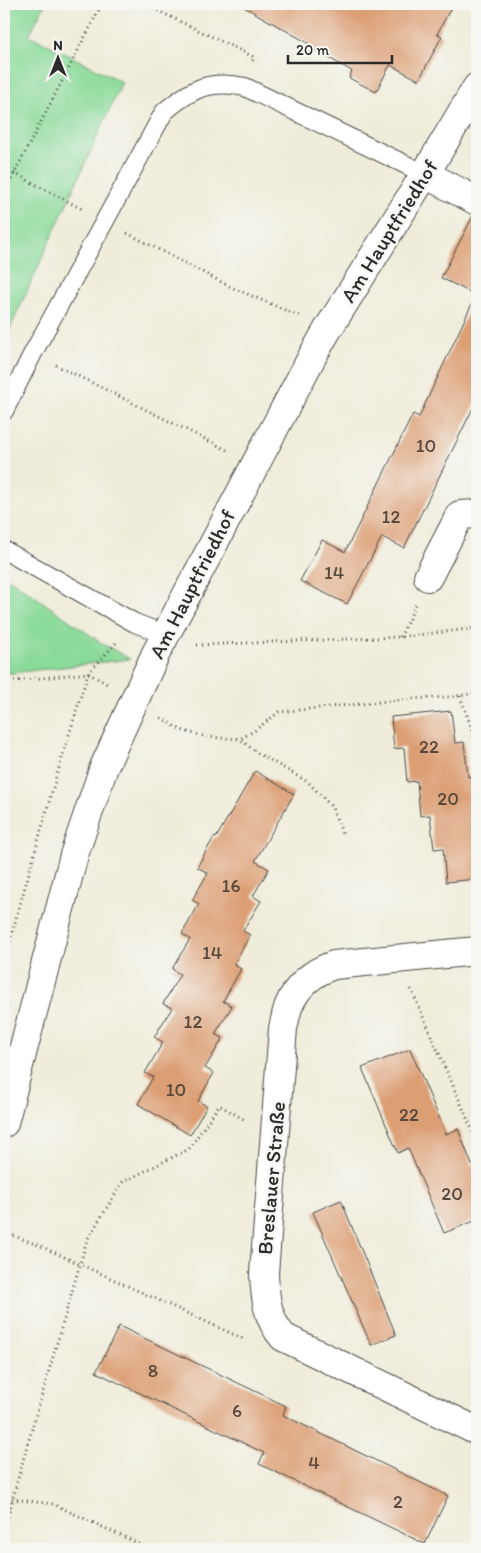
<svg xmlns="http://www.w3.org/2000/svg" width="481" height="1553" font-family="Itim,sans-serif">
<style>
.green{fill:#8ada99;stroke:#5a8262}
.building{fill:#dc9e73}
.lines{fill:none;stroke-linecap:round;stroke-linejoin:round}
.lane-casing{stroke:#484845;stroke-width:20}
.street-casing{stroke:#484845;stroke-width:30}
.path{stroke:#484845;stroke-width:3;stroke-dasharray:1 4;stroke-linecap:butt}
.lane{stroke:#fff;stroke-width:18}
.street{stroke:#fff;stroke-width:28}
.labels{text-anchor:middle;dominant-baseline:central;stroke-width:5;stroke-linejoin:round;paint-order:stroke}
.number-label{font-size:19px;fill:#57483d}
.street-label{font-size:21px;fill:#2b2b2b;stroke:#f6f6f2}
</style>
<rect width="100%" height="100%" fill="#f6f6f2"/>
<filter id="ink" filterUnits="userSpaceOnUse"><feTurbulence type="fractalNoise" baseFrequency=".02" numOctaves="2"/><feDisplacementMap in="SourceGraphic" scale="10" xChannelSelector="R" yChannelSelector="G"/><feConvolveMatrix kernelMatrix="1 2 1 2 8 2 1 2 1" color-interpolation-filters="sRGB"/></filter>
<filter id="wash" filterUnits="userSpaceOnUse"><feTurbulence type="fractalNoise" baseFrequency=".0096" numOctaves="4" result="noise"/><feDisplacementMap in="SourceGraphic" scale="20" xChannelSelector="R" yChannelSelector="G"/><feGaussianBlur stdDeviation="1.12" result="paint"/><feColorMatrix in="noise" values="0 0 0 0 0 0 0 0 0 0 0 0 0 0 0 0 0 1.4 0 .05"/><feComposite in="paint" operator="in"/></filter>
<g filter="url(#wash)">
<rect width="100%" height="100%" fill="#efecd9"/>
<path class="green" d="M4 4H45L29 35 122 82 4 342Z
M4 575 103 644 130 659 4 674Z"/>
<g id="blocks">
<path class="building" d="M239 4H453L437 34 442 36 419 80 390 65 376 92 349 78 352 71 306 45 308 43Z
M473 216 477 217V400L404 548 382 537 347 604 300 581 322 540 345 552 413 414 419 417 476 295 441 278Z
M451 711 455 743 464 742 468 777 477 776V879L446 882 443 848 434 849 430 815 420 816 417 781 407 782 404 748 394 749 391 717Z
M255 771 294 794 255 861 269 869 253 896 261 901 243 931 250 935 234 964 241 969 223 1001 232 1006 215 1034 223 1038 205 1068 214 1073 198 1101 207 1106 190 1135 138 1104 153 1077 145 1073 163 1042 154 1037 172 1008 163 1004 180 974 172 969 190 939 182 934 199 904 192 900 208 873 197 867 214 837 216 838Z
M410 1049 446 1134 458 1129 472 1165H477V1220L444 1233 408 1148 398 1153 362 1068Z
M341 1200 396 1335 371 1345 313 1212Z
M119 1326 286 1406 283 1415 448 1496 425 1544 259 1464 264 1453 96 1372Z"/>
</g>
</g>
<g filter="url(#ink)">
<use href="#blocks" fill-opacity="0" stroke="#484845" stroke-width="1"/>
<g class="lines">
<defs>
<path id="lane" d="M4 411 33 353 164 112C191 89 209 79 245 87L425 174
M4 550 135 623 166 635"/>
<path id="street" d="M425 174 477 201
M428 577 460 515 477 514
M477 951 334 965C313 972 298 984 289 1005 286 1012 285 1021 283 1028L264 1273C265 1298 267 1318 283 1337L477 1431
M4 1123 74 855 104 767 156 653 313 355 328 329 425 174 477 87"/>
</defs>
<use href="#lane" class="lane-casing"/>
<use href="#street" class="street-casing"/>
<path class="path" d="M144 4 254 57 252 62
M14 173 82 209
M4 193 102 4
M127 233 231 287 299 316
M56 365 227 450
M400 637 416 604
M197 645 400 637 477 628
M4 682 88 673 107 684
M460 696 477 743
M161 718 181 730 207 737 240 739
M342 833 332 807 308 782 256 752 240 739 254 731 279 712 410 699 449 697 477 693
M4 961 57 774 88 673 116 643
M411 989 477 1141
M4 1232 38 1245 246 1340
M12 1499 53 1504 150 1549
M4 1531 25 1453 87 1240 123 1182 189 1149 219 1105 245 1120"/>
<use href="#lane" class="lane"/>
<use href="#street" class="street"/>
</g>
</g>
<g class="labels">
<g class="number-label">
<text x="426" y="445">10</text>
<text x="391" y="516">12</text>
<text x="334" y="572">14</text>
<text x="429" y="746">22</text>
<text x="448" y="798">20</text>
<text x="231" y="885">16</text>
<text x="212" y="952">14</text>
<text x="193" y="1021">12</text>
<text x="176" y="1089">10</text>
<text x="409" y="1114">22</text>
<text x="452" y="1193">20</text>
<text x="153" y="1370">8</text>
<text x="237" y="1410">6</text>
<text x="314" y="1462">4</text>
<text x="398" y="1501">2</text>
</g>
<g class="street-label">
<text transform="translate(389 231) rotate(-58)">Am Hauptfriedhof</text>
<text transform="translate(192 584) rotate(-63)">Am Hauptfriedhof</text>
<text transform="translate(271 1178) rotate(-85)">Breslauer Straße</text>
</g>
</g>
<rect width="481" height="1553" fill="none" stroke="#f6f6f2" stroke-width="20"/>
<g transform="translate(58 58)" stroke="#f6f6f2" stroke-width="4" paint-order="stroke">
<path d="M0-4L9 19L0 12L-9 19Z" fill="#2b2b2b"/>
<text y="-8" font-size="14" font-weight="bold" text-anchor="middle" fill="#2b2b2b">N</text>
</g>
<path d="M288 55v8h104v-8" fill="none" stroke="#2b2b2b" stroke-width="2.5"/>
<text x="296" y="55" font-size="15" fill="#2b2b2b" stroke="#f6f6f2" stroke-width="4" paint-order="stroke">20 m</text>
</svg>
